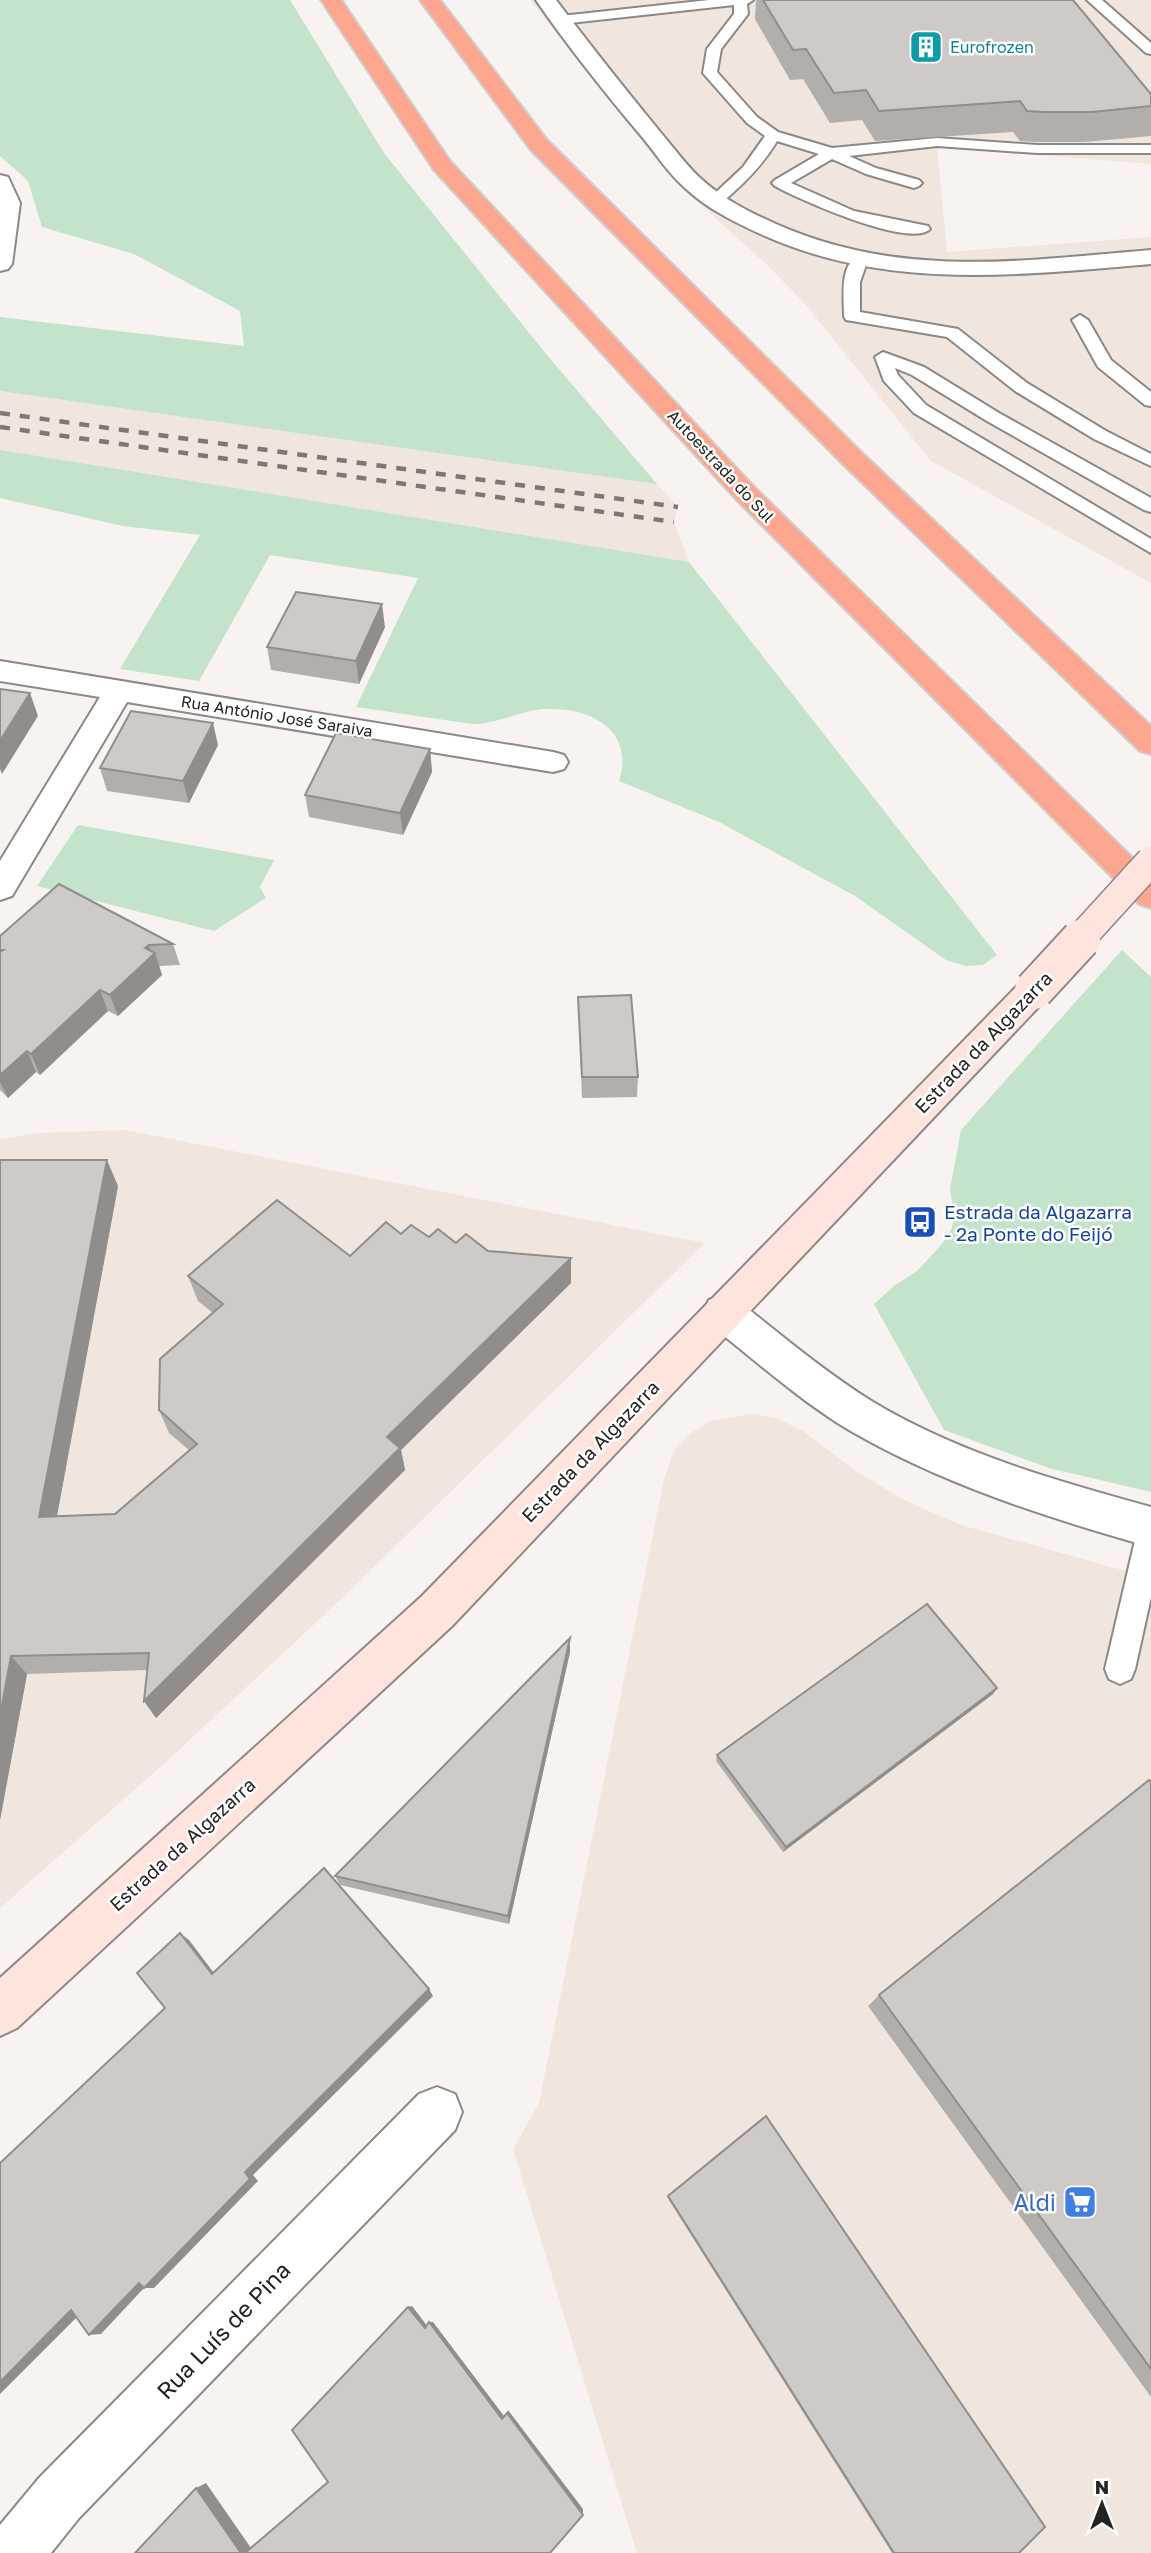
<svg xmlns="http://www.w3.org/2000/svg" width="1151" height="2553" font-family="'Golos Text',sans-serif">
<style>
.built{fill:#f1e6de}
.green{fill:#c3e3ca}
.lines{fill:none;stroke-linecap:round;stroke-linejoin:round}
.lane-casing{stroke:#8c8886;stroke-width:4}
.street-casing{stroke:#8c8886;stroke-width:4}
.secondary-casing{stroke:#8c8886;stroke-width:4}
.highway-casing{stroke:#cfcfce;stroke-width:4}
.lane{fill:#fff;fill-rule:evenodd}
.street{fill:#fff;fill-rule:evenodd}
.secondary{fill:#fee4dd;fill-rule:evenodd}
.highway{fill:#fda68f;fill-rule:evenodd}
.rail{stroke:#7b7877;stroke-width:4.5;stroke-dasharray:10 10;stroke-linecap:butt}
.secondary-bridge-far1-casing{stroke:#8c8886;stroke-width:32;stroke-linecap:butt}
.secondary-bridge-casing{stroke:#8c8886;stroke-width:42;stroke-linecap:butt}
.secondary-bridge-far1{stroke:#fee4dd;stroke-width:29}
.secondary-bridge{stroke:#fee4dd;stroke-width:38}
.wall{fill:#b1aeab}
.shaded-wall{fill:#908d8b}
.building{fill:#cecac7;stroke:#908d8b;stroke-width:2}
.labels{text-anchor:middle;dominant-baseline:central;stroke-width:5;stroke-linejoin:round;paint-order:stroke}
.far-culture-label{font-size:16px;fill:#0d838f;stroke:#fff;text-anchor:start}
.far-street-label{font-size:16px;fill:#252322;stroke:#fff}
.street-label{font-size:19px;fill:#252322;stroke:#fff}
.transit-label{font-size:19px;fill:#164399;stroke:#fff;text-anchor:start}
.near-shop-label{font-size:23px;fill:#366cbe;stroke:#fff;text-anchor:end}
.near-street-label{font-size:23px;fill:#252322;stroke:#fff}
</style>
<rect width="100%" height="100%" fill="#f8f3f1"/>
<path class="built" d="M530 0H1151V164L937 147 947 252 1151 237V583L931 461 807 306 766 264 667 174Z
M0 391 657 484 678 507 674 522 689 562 220 493 0 456Z
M125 1130 705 1243 336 1604 167 1761 0 1908V1139L40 1133Z
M753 1414 776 1418 803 1431 856 1471 904 1500 961 1525 1151 1578V2553H637L513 2149 539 2103 664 1479 674 1450 691 1433 710 1421Z"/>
<path class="green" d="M0 0H290L384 153 547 355 657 484 0 391V317L244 346 240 311 134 254 42 227 28 181 0 156Z
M0 450 689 562 997 955 983 965 966 966 946 960 855 896 719 822 619 781C635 731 592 707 546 709 521 710 498 724 472 724L356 707 418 578 270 555 199 681 120 669 200 535 123 526 0 498Z
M78 825 274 860 260 887 266 898 214 931 37 886Z
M1122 950 1151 977V1492L1049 1468 944 1430 874 1304 894 1286 917 1271 943 1243 952 1228 954 1214 950 1189 961 1130Z"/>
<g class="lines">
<defs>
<path id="lane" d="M709 0H753L747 4 748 14 721 49 717 72 757 117 778 132 832 148 937 138 1037 145H1151V153H1037L937 146 849 156 876 168 919 180 922 183 919 186 914 188 866 174 832 159 791 183 854 211 928 226 930 229C910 249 798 199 775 186L772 183 775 180 819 154 777 141C762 166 743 185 721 203H711L708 200 711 197 743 167 765 136 747 123 703 73 707 49 734 14V5L561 24 554 20 561 16Z
M1087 0H1102L1151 43V54L1146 53Z
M859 257 867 262 860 282V312L958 329 1027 383 1106 431 1151 454V466L1094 439 1015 391 947 337 846 320 844 316C844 300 839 262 859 257Z
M1080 315 1088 320 1111 360 1151 392V406L1145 405 1098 367 1072 320Z
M883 352 924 367 999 413 1151 498V512L1144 510 987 421 912 375 895 368 898 375 926 405 1151 539V553L914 413 884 381 875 357Z
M1151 1519V1597L1135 1669 1131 1679 1120 1684 1109 1679 1105 1669 1137 1532 1141 1522Z"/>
<path id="street" d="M536 0H556C590 45 625 89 661 133 674 148 685 164 699 177 721 198 749 212 776 224 901 279 1019 261 1151 250V264C1020 275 889 291 765 236 736 223 707 209 684 187 668 173 657 155 643 138 606 94 569 48 536 0Z
M0 175 8 177 20 203 12 264 8 269 0 271Z
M0 661 553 752 564 755 568 762 564 769 553 772 127 702 12 896 0 900V861L100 697 0 681Z
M723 1295 737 1300C781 1335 825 1372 873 1402 958 1453 1056 1481 1151 1507V1547C1048 1518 942 1484 849 1430 799 1400 755 1360 709 1324L703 1312 709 1300Z
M437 2087 455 2094 462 2112 455 2130 79 2518 51 2553H0V2525L39 2478 419 2094Z"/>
<path id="secondary" d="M1034 977 1046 981 1051 990 1046 999 452 1626 17 2028 0 2036V1978L422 1596 1022 981Z"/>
<path id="highway" d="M321 0H341L450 161 754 487 1151 876V908L1139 904 736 499 434 170Z
M420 0H440L547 140 863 454 1151 726V754L1140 751 845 466 531 150Z"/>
</defs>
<use href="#lane" class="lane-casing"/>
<use href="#street" class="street-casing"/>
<use href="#secondary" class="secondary-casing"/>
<use href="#highway" class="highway-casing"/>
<use href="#lane" class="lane"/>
<use href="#street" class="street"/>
<use href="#secondary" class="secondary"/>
<use href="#highway" class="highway"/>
<path class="rail" d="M0 413 678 507
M0 427 674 522"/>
<defs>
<path id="secondary-bridge-far1" d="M1079 940 1151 861"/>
<path id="secondary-bridge" d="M1034 990 1081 939"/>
</defs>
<use href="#secondary-bridge-far1" class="secondary-bridge-far1-casing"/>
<use href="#secondary-bridge" class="secondary-bridge-casing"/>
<use href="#secondary-bridge-far1" class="secondary-bridge-far1"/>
<use href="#secondary-bridge" class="secondary-bridge"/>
</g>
<path class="wall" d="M756 0H1073L1151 94V136L1084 142H1037L1020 141 1013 132 875 141 862 120 830 123 803 79 790 80 755 19Z
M385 627 359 684 271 670 267 647Z
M218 745 189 803 107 791 100 768Z
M430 749 432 772 403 835 309 817 305 795Z
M0 936 173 944 180 965 159 966 162 975 118 1016 108 1011 40 1075 36 1072 8 1098 0 1090Z
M578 997 638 1077 637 1097 582 1098Z
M0 1160 118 1186 57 1516 115 1514 190 1451 169 1433 159 1410 213 1313 198 1301 188 1276 350 1256 401 1234 429 1237 488 1251 571 1258V1283L401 1450 405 1470 156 1718 144 1701 147 1670 27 1674 0 1820Z
M570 1638V1652L509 1924 340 1885 335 1876Z
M997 1688 993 1694 783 1852 716 1761 717 1755Z
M1151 1782V2397L868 2006 879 1995Z
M766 2116 1019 2553H892L667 2197Z"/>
<path class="shaded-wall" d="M382 604 385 627 359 684 356 661Z
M30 693 38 716 2 774 0 769V741Z
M213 723 218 745 189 803 183 781Z
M430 749 432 772 403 835 400 813Z
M149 945 152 956 155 953 162 975 118 1016 110 995Z
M100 990 108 1011 40 1075 31 1054Z
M27 1051 36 1072 8 1098 0 1082V1075Z
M107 1160 118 1186 53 1537 39 1517Z
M571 1258V1283L401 1450 405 1470 156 1718 144 1701 387 1437Z
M570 1638V1652L509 1924 508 1916Z
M11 1656 27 1674 0 1820V1716Z
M997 1688 993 1694 783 1852 786 1847Z
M180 1933 189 1940 220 1981 212 1974Z
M429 1989 433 1996 253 2175 258 2181 154 2288H144L101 2334 89 2335 245 2172Z
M412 2306 428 2327 425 2328 408 2307Z
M71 2310H84L0 2394V2382Z
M429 2322H433L504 2416 502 2419Z
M508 2410 583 2509V2515L507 2413Z
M206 2483 251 2548 245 2553H241L196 2488Z"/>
<path class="building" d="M763 0H1073L1151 94V106L1092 112H1044L1027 111 1020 101 879 111 866 90 834 93 806 49 793 50Z
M296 592 382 604 356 661 267 647Z
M0 689 30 693 0 741Z
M131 711 213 723 183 781 100 768Z
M336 733 430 749 400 813 305 795Z
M59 884 173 944 149 945 145 948 155 953 110 995 100 990 31 1054 27 1051 0 1075V952L3 950H0V936Z
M631 995 638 1077H582L578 997Z
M0 1160H107L39 1517 115 1514 197 1444 159 1410 160 1359 223 1304 188 1276 277 1200 350 1256 386 1222 401 1234 411 1225 429 1237 438 1229 456 1243 466 1234 488 1251 571 1258 387 1437 400 1448 144 1701 149 1653 11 1656 0 1716Z
M927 1604 997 1688 786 1847 717 1755Z
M570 1638 508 1916 335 1876Z
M1149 1780 1151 1782V2369L879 1995Z
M324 1868 429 1989 245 2172 250 2179 144 2288 139 2283 89 2335 71 2310 0 2382V2163L165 2008 137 1973 180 1933 212 1974Z
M766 2116 1045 2527 1019 2553H894L668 2196Z
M408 2307 425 2328 429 2322 502 2419 507 2413 583 2515 550 2553H245L328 2482 292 2430Z
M196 2488 241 2553H135Z"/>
<defs>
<symbol id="building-square" viewBox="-11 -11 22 22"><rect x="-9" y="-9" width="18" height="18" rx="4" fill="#0f9aa8" stroke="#fff"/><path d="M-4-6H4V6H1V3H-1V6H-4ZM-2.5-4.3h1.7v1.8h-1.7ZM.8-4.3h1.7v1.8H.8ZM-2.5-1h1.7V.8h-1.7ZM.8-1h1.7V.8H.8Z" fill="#fff"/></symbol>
<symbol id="bus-square" viewBox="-11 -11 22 22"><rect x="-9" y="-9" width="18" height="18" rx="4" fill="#1a4fb4" stroke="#fff"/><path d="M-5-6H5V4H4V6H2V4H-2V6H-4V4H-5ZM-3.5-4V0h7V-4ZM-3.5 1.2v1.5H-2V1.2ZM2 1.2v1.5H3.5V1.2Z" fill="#fff"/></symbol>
<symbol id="supermarket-square" viewBox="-11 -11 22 22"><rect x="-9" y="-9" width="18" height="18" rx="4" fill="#3f7fe0" stroke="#fff"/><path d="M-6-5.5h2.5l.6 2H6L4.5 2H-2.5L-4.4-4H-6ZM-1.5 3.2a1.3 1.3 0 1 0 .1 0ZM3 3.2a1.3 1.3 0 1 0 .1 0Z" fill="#fff"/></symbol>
</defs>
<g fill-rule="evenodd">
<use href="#building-square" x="907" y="28" width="38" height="38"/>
<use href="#bus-square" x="901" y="1203" width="38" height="38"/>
<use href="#supermarket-square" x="1061" y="2183" width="38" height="38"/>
</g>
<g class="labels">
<g class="far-culture-label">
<text x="950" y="47">Eurofrozen</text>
</g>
<g class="far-street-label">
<text transform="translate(721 466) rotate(47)">Autoestrada do Sul</text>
<text transform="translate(277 716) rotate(9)">Rua António José Saraiva</text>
</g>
<g class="street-label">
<text transform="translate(983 1042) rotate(-46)">Estrada da Algazarra</text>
<text transform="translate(590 1451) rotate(-46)">Estrada da Algazarra</text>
<text transform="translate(182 1844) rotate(-42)">Estrada da Algazarra</text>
</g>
<g class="transit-label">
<text x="944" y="1211">Estrada da Algazarra<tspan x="944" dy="22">- 2ª Ponte do Feijó</tspan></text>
</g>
<g class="near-shop-label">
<text x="1056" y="2202">Aldi</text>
</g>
<g class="near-street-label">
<text transform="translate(223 2330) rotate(-46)">Rua Luís de Pina</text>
</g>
</g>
<g transform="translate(1102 2504)" stroke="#ffffff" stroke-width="5" paint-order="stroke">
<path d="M0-5L12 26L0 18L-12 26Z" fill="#252322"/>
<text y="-10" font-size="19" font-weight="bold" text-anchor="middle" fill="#252322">N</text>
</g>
</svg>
